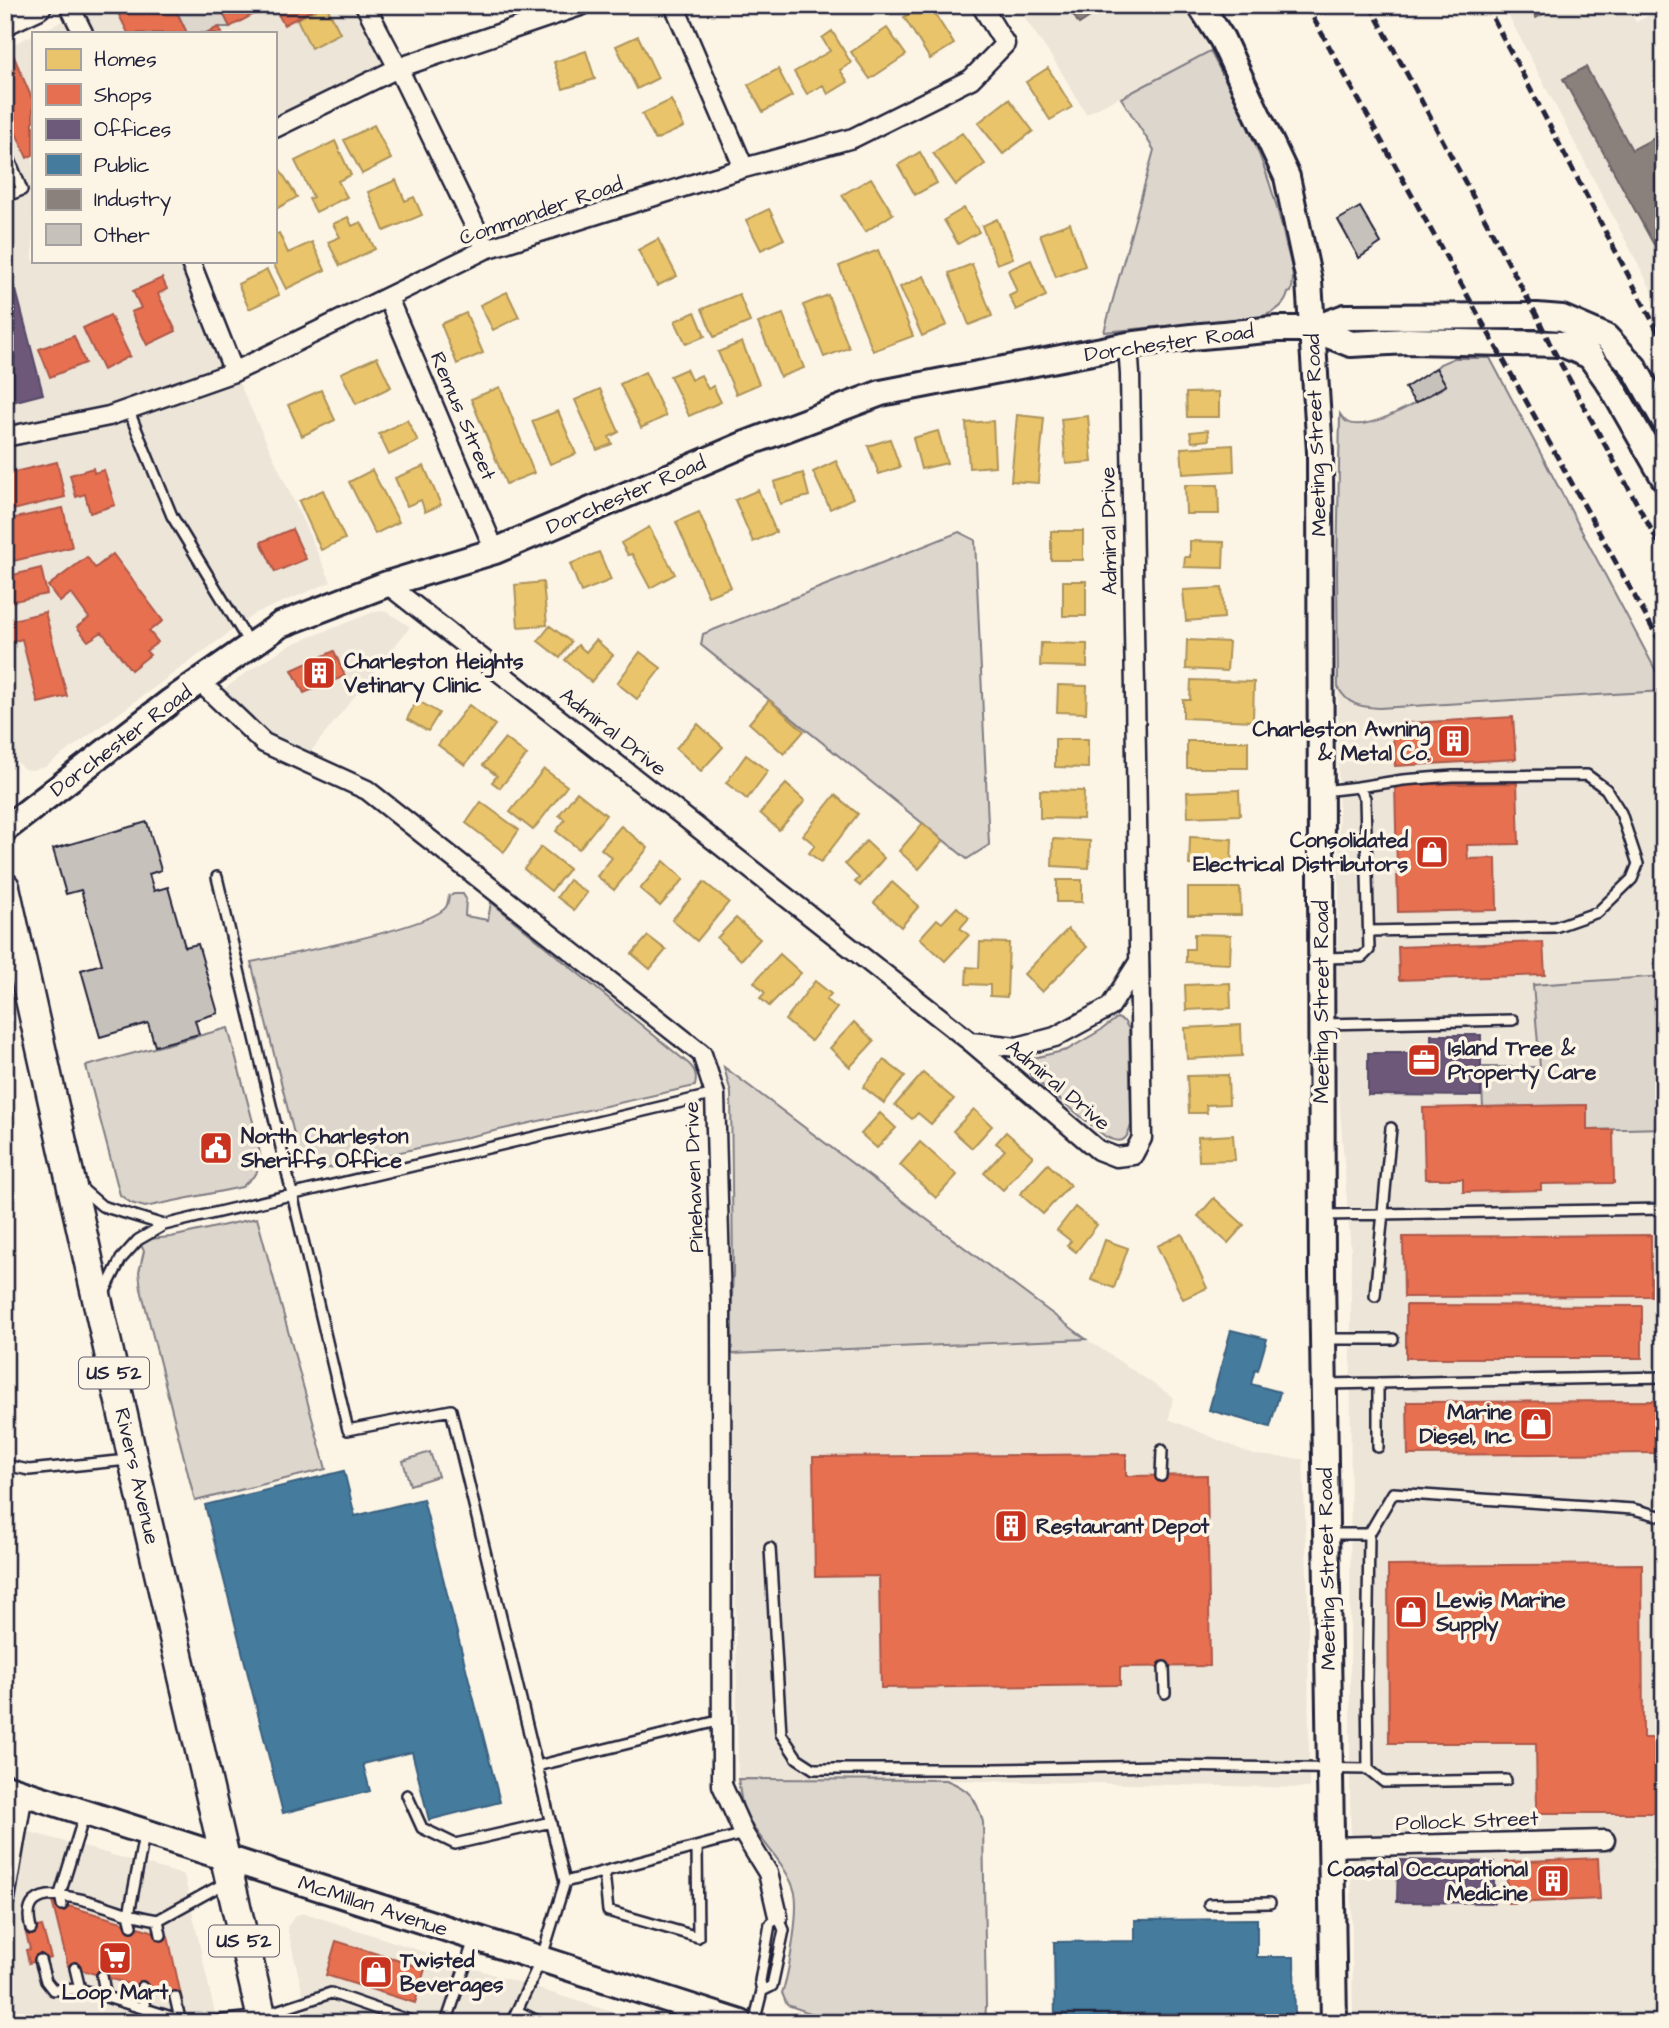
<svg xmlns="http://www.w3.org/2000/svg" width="1669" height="2028" font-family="'Architects Daughter',sans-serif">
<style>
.built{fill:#ece5d8}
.green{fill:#dcd6cc;stroke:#7f7c84;stroke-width:2}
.homes{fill:#e9c46a;stroke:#ad935c;stroke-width:2}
.shops{fill:#e76f51;stroke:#ac584a;stroke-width:2}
.offices{fill:#6d597a;stroke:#564867;stroke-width:2}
.public{fill:#457b9d;stroke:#3a6080;stroke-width:2}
.industry{fill:#8a817c;stroke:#6b6468;stroke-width:2}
.building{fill:#c6c1bb;stroke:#22223b;stroke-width:2}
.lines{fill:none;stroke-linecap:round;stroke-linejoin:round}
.lane-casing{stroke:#22223b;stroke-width:14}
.street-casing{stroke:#22223b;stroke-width:23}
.secondary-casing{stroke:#22223b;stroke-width:30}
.primary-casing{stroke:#22223b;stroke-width:33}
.lane{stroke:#fcf5e5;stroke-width:9}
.street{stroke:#fcf5e5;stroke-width:18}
.secondary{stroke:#fcf5e5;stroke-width:24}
.primary{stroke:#fcf5e5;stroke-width:28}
.rail{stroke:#22223b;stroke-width:5;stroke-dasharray:10 5;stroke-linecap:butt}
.labels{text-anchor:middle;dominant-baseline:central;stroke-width:7;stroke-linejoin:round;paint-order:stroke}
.shield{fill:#fcf5e5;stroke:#63616e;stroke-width:2}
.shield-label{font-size:19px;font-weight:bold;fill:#22223b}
.street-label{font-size:21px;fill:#22223b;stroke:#fcf5e5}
.poi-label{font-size:21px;font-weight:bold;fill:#22223b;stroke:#fcf5e5;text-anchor:start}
</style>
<rect width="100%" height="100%" fill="#fcf5e5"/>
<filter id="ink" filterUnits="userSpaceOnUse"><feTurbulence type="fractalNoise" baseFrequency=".0143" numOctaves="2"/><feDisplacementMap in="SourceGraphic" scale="14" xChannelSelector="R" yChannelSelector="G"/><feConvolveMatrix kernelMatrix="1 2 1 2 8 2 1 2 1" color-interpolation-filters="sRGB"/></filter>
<g filter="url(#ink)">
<path class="built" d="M99 5H363L398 68 275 128V33H37Z
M1016 5H1184L1193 18 1210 51 1086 114 1059 68Z
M1503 5H1627L1636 22 1664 8V314Z
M33 35V261H190L234 372 331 582 256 613 55 760 45 767 31 770 24 769 17 762 5 710V48Z
M386 611 410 627 303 761 264 743 215 696 250 670 290 645 374 612Z
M1338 687 1343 697 1358 706 1380 708 1664 691V2023H1353L1350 1789 1351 1252 1335 1045 1339 891Z
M1086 1339 1173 1397 1169 1419 1254 1455 1303 1459 1308 1603 1309 1788 946 1780 738 1779 732 1354Z
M5 1825 184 1875 217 2023H5Z
M305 1913 507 1979 647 2023H310L287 1927 296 1915Z"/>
<path class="green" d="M174 5H219L230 27H219L206 33H187Z
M1210 51C1244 113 1272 175 1286 245 1290 260 1296 276 1291 292L1288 293C1285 307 1271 314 1258 317L1104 332 1154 150 1121 98Z
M1454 358H1490L1664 686V691L1379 708C1361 707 1347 705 1338 687L1337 572 1340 414C1342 417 1344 420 1347 422 1368 434 1427 396 1446 386L1436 368 1440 364Z
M959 532 975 540 989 845 967 859 701 645 703 634Z
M454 894H463L466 899 465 916 488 920 491 902 689 1064C696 1071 697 1076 695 1086L316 1171 300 1158 251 962C282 956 432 927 446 907 448 904 448 900 449 896Z
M1664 976V1128L1587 1130 1586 1105 1483 1107 1481 1067H1540L1533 985Z
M1117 1018 1124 1021 1129 1029 1131 1125C1127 1142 1121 1144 1106 1137L1031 1076 1028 1071 1033 1058 1067 1050 1101 1030Z
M228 1028 257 1137 261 1160 256 1174 242 1187 145 1207 131 1203 120 1195 86 1066Z
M724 1067 1086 1339 732 1354 731 1323 733 1271 731 1093Z
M257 1218 326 1469 195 1501 141 1289 139 1272 144 1251 138 1240 171 1237Z
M430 1452 438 1476 410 1485 403 1461Z
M738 1779 946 1780C969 1789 976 1797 983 1822L986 2005 985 2023H839L787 2005 782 1993C789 1974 799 1913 795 1893 789 1867 759 1840 746 1816 741 1805 740 1791 738 1779Z"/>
<path class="homes" d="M326 5 340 33 311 48 297 19Z
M923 5H929L954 44 930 59 904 17Z
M887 28 906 55 870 79 851 52Z
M832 31 851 63 840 70 848 82 828 94 823 85 807 94 794 72 830 51 822 38Z
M638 36 658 78 637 89 616 46Z
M586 51 595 79 563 89 554 62Z
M1048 68 1072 107 1050 120 1026 82Z
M778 69 792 96 763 112 748 85Z
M1009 99 1033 131 1003 154 978 123Z
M671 100 684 127 655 140 642 114Z
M374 125 391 159 362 174 344 140Z
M962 133 985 164 956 185 933 153Z
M335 141 351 175 338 181 347 197 316 212 309 199 313 197 295 161Z
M920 152 937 183 915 195 898 165Z
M279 168 297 197 276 209 275 171Z
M871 178 893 214 865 232 842 195Z
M396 180 405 201 414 197 422 215 384 231 368 192Z
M964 208 979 232 958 244 944 220Z
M769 209 784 239 761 250 746 220Z
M348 217 352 226 361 222 375 249 340 266 328 242 340 237 333 224Z
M997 219 1013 258 997 264 982 226Z
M1070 223 1085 266 1056 277 1040 234Z
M279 233 288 253 312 242 325 270 286 289 272 261H275V235Z
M658 239 677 276 657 286 638 250Z
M878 250 913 336 873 351 839 266Z
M1031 260 1046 296 1016 310 1009 296 1017 292 1008 270Z
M972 264 992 316 969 325 949 273Z
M267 270 279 295 249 309 238 284Z
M924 276 947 325 922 336 900 287Z
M507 292 519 317 493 330 480 305Z
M739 294 750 322 714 337 702 309Z
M828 295 849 348 824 357 803 305Z
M695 312 705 336 686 344 675 321Z
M466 313 483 353 457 364 441 324Z
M783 314 804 368 780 377 758 323Z
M742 342 759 384 736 394 718 352Z
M377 357 391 387 356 404 341 373Z
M686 369 691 380 701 375 708 389 713 386 721 402 689 416 670 376Z
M645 372 666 416 641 428 620 384Z
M500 387 534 473 506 484 471 399Z
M600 389 619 432 609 437 612 444 597 450 575 400Z
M321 390 335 420 302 436 288 405Z
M1219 392V417H1187L1186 393Z
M558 411 576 454 550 464 532 421Z
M1017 415 1044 418 1038 483 1011 481Z
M1088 416 1092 462 1066 464 1061 419Z
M407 420 418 441 389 455 379 434Z
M993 421 995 466 969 468 966 423Z
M1208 430 1209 440 1192 442 1190 432Z
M938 431 947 463 921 469 913 438Z
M890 439 900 467 879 474 868 446Z
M1233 445 1234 471 1183 474 1181 448Z
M836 461 853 498 830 509 813 472Z
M424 466 441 505 425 512 421 500 407 506 395 478Z
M372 470 399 522 375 534 349 482Z
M803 473 809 496 780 504 774 482Z
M1185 485H1218L1219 514H1186Z
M323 490 345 539 321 550 299 501Z
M758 490 776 532 753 542 735 500Z
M699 512 731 587 708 596 676 522Z
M649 527 675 574 650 588 632 554 628 555 621 543Z
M1051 531H1083V560H1051Z
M1190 541 1224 542 1223 568 1184 567 1185 557H1190Z
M599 552 611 580 581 592 570 564Z
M1063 581H1086V616H1063Z
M543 582 547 625 518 627 515 585Z
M1222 588 1224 618 1186 621 1183 590Z
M550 626 571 642 560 658 538 641Z
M596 640 613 655 591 682 565 660 578 645 586 652Z
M1187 640 1229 642 1227 671 1186 669Z
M1041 643 1087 644V667L1040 666Z
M640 652 661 668 637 699 617 683Z
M1191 680 1254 682 1253 721 1183 718V700H1190Z
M1058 685 1087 686 1086 713 1057 712Z
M417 700 439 713 428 731 407 719Z
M769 700 804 731 784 754 749 723Z
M469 705 495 725 465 765 438 745Z
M698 724 723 747 701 771 676 748Z
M505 738 527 755 500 788 492 782 497 776 483 765Z
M1055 739H1088V768L1055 767Z
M1187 741H1248V768H1187Z
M746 755 768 771 747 799 726 783Z
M544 769 567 786 533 830 510 812Z
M786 784 805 801 779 830 760 813Z
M1040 790 1084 791 1083 819 1040 818Z
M1239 790 1240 815 1188 817 1187 792Z
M577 792 606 815 579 849 556 831 565 820 559 815Z
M835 795 858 814 821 862 809 853 815 845 803 835Z
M481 802 519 830 504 852 466 823Z
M923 823 943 841 919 869 899 851Z
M621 826 648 848 614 890 597 876 612 858 601 849Z
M1190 837 1232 839 1231 867 1189 865Z
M1053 839 1090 841 1089 868 1052 866Z
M866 841 884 858 860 886 855 882 859 878 845 864Z
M541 847 569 869 551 891 524 869Z
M664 861 684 879 660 906 640 889Z
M569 880 587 893 574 910 557 897Z
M1057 880H1082V902H1057Z
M704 882 729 902 697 941 672 920Z
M892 882 919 906 901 927 874 903Z
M1188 888H1240L1241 915H1188Z
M957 907 969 918 960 928 969 935 945 961 920 938 937 919 942 923Z
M736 918 760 939 741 960 717 938Z
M1068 929 1087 947 1042 992 1024 974Z
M1194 934 1231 935 1230 964 1186 962V949H1194Z
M648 936 666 950 650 969 632 954Z
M980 942 1009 943 1007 997 990 996V985L966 984 967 967 979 968Z
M780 954 801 973 769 1006 760 998 765 993 754 982Z
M815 981 831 994 826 1000 837 1008 811 1041 785 1020Z
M1230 983 1231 1008 1186 1010 1185 985Z
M854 1022 874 1041 850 1067 830 1048Z
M1241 1025 1242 1056 1187 1059 1185 1028Z
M884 1060 905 1076 884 1103 863 1087Z
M923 1073 954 1099 931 1124 918 1113 912 1119 895 1105Z
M1228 1075 1229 1104 1206 1105 1207 1113H1189L1187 1076Z
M974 1109 992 1126 972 1148 953 1131Z
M880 1113 896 1128 877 1148 861 1134Z
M1006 1132 1033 1156 1003 1190 984 1173 1005 1150 996 1143Z
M1233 1135 1235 1160 1199 1161 1198 1137Z
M920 1142 957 1175 936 1198 900 1165Z
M1048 1164 1070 1185 1043 1214 1020 1194Z
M1214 1198 1244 1225 1228 1243 1198 1216Z
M1075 1207 1097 1225 1076 1252 1067 1245 1071 1241 1057 1230Z
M1182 1234 1207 1288 1183 1299 1157 1246Z
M1105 1240 1128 1248 1114 1288 1091 1280Z"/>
<path class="shops" d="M114 5H173L187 33H128Z
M219 5H271L230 27Z
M273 5H309L312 10 284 25Z
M219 27 222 33H206Z
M8 43 33 101V155L27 158 5 108V44Z
M162 278 167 289 158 294 176 331 147 345 131 312 141 308 133 291Z
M110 315 130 356 103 370 83 328Z
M74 336 85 363 50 377 39 349Z
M57 462 65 497 5 512V474Z
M93 468 94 473 104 470 115 505 90 513 85 494 76 497 70 475Z
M63 508 72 547 5 563V520Z
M292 529 306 559 275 572 261 542Z
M113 554 163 621 149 631 158 642 146 651 150 655 131 670 102 632 88 641 77 627 89 618 71 593 60 602 48 586 87 557 95 568Z
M41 568 47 594 5 603V577Z
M45 612 67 696 38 703 22 639 5 644V622Z
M334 651 345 676 304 693 292 670Z
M1513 717 1516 759 1395 766 1392 724Z
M1517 783 1519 844 1467 845 1468 859 1496 858 1497 910 1398 912 1395 785Z
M1543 942 1545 975 1399 980 1398 947Z
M1587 1105V1130H1613L1614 1183 1541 1184V1190L1463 1192V1179H1425L1423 1108Z
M1651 1235V1296L1404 1297 1403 1237Z
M1406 1305 1642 1306V1358H1406Z
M1664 1401V1446H1659V1453L1408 1455 1407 1402Z
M1126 1454V1476L1207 1475 1210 1666 1120 1667V1685L881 1688 879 1576 815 1577 813 1457Z
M1642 1564 1643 1738H1664V1813H1537L1536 1743H1389L1388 1566Z
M1598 1858 1600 1899 1508 1903 1506 1862Z
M52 1901 168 1936 182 2000 68 1966Z
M42 1926 51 1958 29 1963 26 1950 30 1949 25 1930Z
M336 1941 425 1969 415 2003 326 1975Z"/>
<path class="offices" d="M16 290 43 394 5 404V292Z
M1431 1035H1481V1096L1368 1095V1053H1431Z
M1398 1860 1494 1862V1903L1397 1902Z"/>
<path class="public" d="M1231 1330 1267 1339 1258 1370 1255 1369 1251 1384 1280 1392 1270 1427 1209 1410Z
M344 1471 355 1516 423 1499 500 1802 429 1820 412 1752 363 1764 370 1791 283 1813 205 1505Z
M1257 1919V1957H1294L1295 2023H1055L1054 1942 1135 1941V1920Z"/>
<path class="industry" d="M1067 5H1108L1079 24Z
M1528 5H1558L1536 18Z
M1586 67 1632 150 1664 133V263L1563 79Z"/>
<path class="building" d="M1360 207 1381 243 1359 258 1338 220Z
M1436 368 1446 385 1415 403 1405 388Z
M147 822 161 870 149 874 154 891 168 887 185 947 198 944 218 1013 195 1020 199 1034 155 1046 148 1023 100 1037 81 970 102 964 81 890 66 894 53 849Z"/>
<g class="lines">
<defs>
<path id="lane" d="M5 147 22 190 5 197
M128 409 172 516 249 643
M1358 787 1403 780 1453 776 1587 775 1606 789 1621 813 1638 864 1632 879 1598 912 1555 927 1369 931
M217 877 348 1430 451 1410 565 1882 541 1960 511 2023
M1323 958 1362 957 1369 950 1365 798 1358 787 1323 791
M1323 1024 1513 1020
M81 1188 102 1206 164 1225 138 1240 121 1259 104 1293
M1324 1215 1664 1209
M164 1225 715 1094
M1375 1296 1391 1128
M1325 1339H1393
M1378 1383 1664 1377
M1326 1384 1378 1383V1447
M5 1465 29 1470 128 1460
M1161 1476 1162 1450
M1328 1534H1369
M770 1548 781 1734 797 1758 814 1769H993L1164 1766 1368 1769 1384 1782 1506 1780
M1164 1667 1165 1693
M537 1766 722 1720
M1368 1769 1367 1682 1369 1534 1393 1493 1633 1509 1664 1517
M407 1795 422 1828 455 1844 551 1822
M604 1872 608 1911 698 1937 697 1847
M565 1882 744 1834
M1209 1904 1270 1903
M62 1905 60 1894 85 1813
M158 1920 161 1935
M132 1926 129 1914 144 1835
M31 1929C15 1870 101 1905 126 1913 136 1916 147 1918 158 1920L225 1883
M40 1960 46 1981 53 1990 80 1989
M75 1968 80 1989 191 2023
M102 1976 106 1997
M142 1987 145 2009
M175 1997 180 2019
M517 2011 542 2023
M199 2023 261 2016 331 1993 417 2023
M446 2023 474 1940
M754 2023 762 1991 760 1981 770 1924 778 1916 784 1930 772 1986 762 1991"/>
<path id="street" d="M69 5 83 33
M365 5 398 68 486 249
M674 5 744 168
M275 128 398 68 583 5
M190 261 234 372
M388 298 495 551
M5 437 109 416 234 372 486 249 744 168 853 138 971 79 1005 44 981 5
M387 584 971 1042 1098 1150 1116 1157 1133 1155 1142 1138 1130 374 1128 345
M199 681 264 743 367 790 702 1054 715 1094 721 1306 722 1785 744 1834 768 1873 778 1916
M971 1042 1017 1047 1055 1037 1110 1007 1138 963
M1330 1847 1605 1840
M5 1899 23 1793"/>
<path id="secondary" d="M1200 5 1222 39 1287 177 1309 281 1320 452 1322 1275 1334 2023
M1313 329 1351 344 1408 341 1562 344 1590 356 1610 384 1664 478
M5 829 171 701 280 625 387 584 495 551 743 445 881 393 1128 345 1191 337 1277 329H1313L1345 317 1537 316 1562 318 1606 337 1634 367 1664 420
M5 1787 741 2023"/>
<path id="primary" d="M5 20 37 5
M5 887 133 1460 263 2023"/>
</defs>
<use href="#lane" class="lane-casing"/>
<use href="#street" class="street-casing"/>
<use href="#secondary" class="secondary-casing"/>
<use href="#primary" class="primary-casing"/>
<use href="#lane" class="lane"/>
<use href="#street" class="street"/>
<use href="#secondary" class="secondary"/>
<use href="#primary" class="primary"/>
<path class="rail" d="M1306 5 1664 649
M1370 5 1537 316 1550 344 1664 553
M1486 5 1664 343"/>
</g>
</g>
<defs>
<symbol id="building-square" viewBox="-11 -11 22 22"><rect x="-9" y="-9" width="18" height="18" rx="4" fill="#c8321e" stroke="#fcf5e5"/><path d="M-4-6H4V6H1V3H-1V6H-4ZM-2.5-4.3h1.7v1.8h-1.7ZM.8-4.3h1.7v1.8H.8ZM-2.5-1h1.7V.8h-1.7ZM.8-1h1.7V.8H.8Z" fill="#fff"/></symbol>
<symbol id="shop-square" viewBox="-11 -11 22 22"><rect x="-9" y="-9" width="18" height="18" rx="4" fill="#c8321e" stroke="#fcf5e5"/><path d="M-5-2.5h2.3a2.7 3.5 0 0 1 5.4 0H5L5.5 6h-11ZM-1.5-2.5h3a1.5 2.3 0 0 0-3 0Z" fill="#fff"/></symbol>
<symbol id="office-square" viewBox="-11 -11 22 22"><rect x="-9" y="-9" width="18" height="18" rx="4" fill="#c8321e" stroke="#fcf5e5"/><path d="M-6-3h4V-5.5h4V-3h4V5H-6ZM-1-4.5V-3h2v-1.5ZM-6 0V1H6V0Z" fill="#fff"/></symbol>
<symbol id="civic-square" viewBox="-11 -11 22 22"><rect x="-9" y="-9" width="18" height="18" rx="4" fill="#c8321e" stroke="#fcf5e5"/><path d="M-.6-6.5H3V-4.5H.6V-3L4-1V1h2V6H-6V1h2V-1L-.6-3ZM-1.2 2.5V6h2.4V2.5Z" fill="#fff"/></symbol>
<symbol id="supermarket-square" viewBox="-11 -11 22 22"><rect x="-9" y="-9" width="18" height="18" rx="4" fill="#c8321e" stroke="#fcf5e5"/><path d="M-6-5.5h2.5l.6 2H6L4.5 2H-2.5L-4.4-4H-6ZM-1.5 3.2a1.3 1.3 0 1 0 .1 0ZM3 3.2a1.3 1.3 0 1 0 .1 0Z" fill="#fff"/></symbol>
</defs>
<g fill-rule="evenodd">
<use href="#building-square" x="300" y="654" width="38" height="38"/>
<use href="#building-square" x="1435" y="722" width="38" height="38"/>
<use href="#shop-square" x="1413" y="833" width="38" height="38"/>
<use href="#office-square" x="1405" y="1041" width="38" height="38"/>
<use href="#civic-square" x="197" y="1129" width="38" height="38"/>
<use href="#shop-square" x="1517" y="1405" width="38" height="38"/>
<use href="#building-square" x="992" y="1507" width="38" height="38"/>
<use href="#shop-square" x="1392" y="1593" width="38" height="38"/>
<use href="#building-square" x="1534" y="1862" width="38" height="38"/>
<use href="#supermarket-square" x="96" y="1939" width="38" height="38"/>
<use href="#shop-square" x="357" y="1953" width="38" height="38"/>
</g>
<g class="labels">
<g class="shield">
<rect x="79" y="1357.5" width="70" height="31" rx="5"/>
<rect x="209" y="1925.5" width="70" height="31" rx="5"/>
</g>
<g class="shield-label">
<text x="114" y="1373">US 52</text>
<text x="244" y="1941">US 52</text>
</g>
<g class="street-label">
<text transform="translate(541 211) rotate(-19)">Commander Road</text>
<text transform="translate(1169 343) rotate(-8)">Dorchester Road</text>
<text transform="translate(463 416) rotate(67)">Remus Street</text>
<text transform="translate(1316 435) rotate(-92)">Meeting Street Road</text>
<text transform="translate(626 495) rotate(-23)">Dorchester Road</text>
<text transform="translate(1109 531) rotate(-91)">Admiral Drive</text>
<text transform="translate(613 732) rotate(38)">Admiral Drive</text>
<text transform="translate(121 741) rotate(-37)">Dorchester Road</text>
<text transform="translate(1321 1002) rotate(-90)">Meeting Street Road</text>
<text transform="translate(1058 1085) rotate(40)">Admiral Drive</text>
<text transform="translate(694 1177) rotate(-92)">Pinehaven Drive</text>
<text transform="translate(137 1476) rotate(77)">Rivers Avenue</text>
<text transform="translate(1327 1569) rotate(-91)">Meeting Street Road</text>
<text transform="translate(1467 1821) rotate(-2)">Pollock Street</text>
<text transform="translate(373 1906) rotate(18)">McMillan Avenue</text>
</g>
<g class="poi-label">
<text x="344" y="661">Charleston Heights<tspan x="344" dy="24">Vetinary Clinic</tspan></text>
<text x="1430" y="729" text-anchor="end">Charleston Awning<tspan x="1430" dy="24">&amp; Metal Co.</tspan></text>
<text x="1408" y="840" text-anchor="end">Consolidated<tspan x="1408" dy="24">Electrical Distributors</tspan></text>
<text x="1448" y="1048">Island Tree &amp;<tspan x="1448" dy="24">Property Care</tspan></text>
<text x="241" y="1136">North Charleston<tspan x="241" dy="24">Sheriffs Office</tspan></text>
<text x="1512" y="1412" text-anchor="end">Marine<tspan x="1512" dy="24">Diesel, Inc</tspan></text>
<text x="1036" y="1526">Restaurant Depot</text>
<text x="1436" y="1600">Lewis Marine<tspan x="1436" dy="24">Supply</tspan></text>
<text x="1528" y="1869" text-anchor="end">Coastal Occupational<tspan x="1528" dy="24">Medicine</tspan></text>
<text x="400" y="1960">Twisted<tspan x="400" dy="24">Beverages</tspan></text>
<text x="115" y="1992" text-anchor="middle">Loop Mart</text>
</g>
</g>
<rect width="1669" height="2028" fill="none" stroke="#fcf5e5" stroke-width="28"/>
<rect x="14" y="14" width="1641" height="2000" fill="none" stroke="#22223b" stroke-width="2.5" filter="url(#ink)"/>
<rect x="32" y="32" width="245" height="231" fill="#fcf5e5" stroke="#a5a1a1" stroke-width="2"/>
<rect x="46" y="49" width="35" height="21" fill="#e9c46a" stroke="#a5a1a1" stroke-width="2"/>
<text x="94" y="66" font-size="21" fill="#22223b">Homes</text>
<rect x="46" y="84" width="35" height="21" fill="#e76f51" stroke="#a5a1a1" stroke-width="2"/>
<text x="94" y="102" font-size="21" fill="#22223b">Shops</text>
<rect x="46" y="119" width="35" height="21" fill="#6d597a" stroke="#a5a1a1" stroke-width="2"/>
<text x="94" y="136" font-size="21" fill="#22223b">Offices</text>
<rect x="46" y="154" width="35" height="21" fill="#457b9d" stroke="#a5a1a1" stroke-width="2"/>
<text x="94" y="172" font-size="21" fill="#22223b">Public</text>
<rect x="46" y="189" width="35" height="21" fill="#8a817c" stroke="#a5a1a1" stroke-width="2"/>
<text x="94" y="206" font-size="21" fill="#22223b">Industry</text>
<rect x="46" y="224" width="35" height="21" fill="#c6c1bb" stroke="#a5a1a1" stroke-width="2"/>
<text x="94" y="242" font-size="21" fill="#22223b">Other</text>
</svg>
